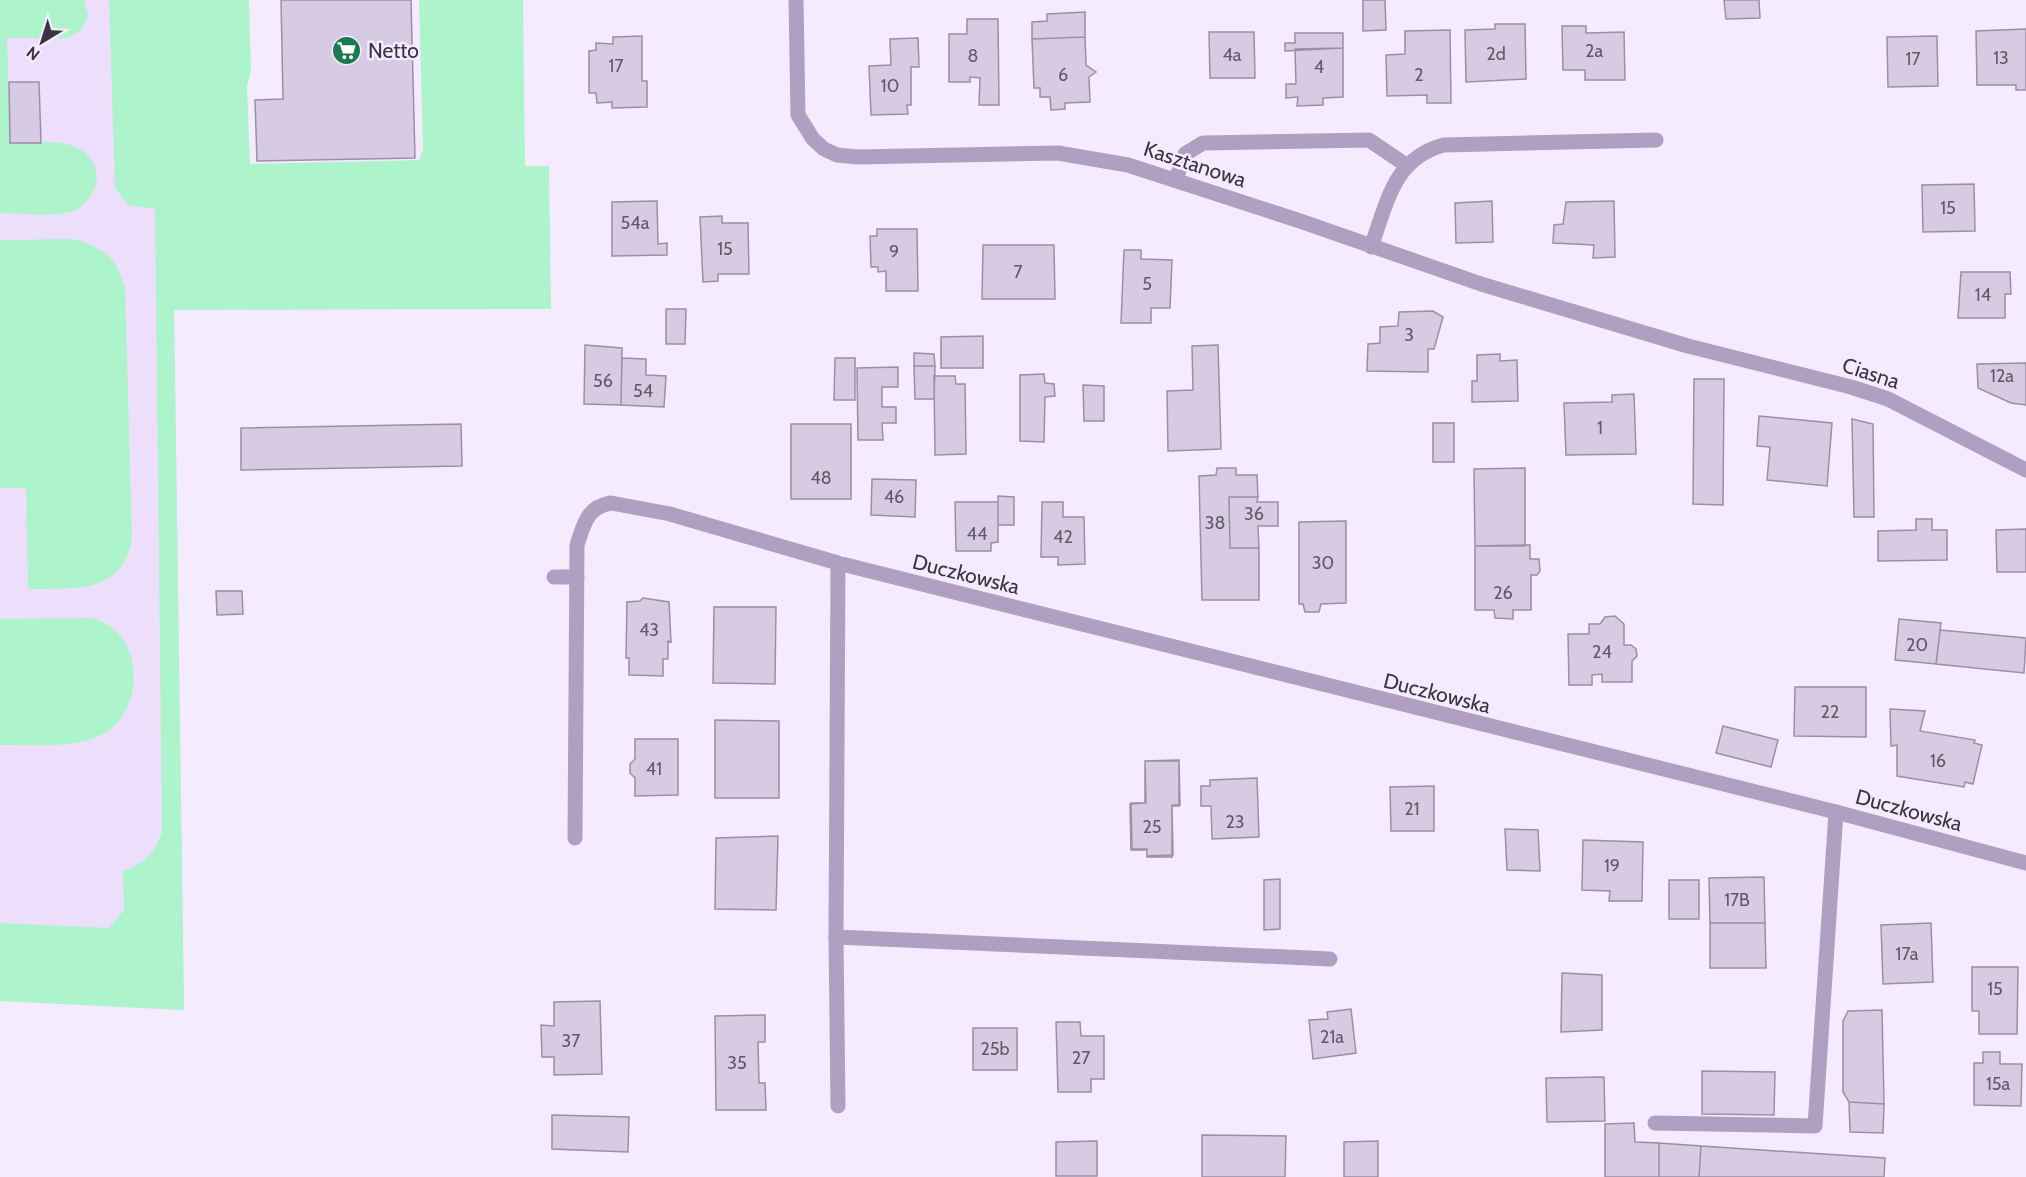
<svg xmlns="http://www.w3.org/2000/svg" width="2026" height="1177" font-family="Cabin,sans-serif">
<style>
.built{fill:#eddefc}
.green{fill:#adf3cb}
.building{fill:#d7cbe3;stroke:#9a8fa5;stroke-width:1.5}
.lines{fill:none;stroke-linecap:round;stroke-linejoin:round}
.lane{stroke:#b19fc2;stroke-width:15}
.street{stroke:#b19fc2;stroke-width:15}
.labels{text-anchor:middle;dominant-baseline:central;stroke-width:5;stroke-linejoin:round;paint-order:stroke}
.number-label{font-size:18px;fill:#605a67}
.poi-label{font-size:21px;fill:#39353e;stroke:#f5ebff;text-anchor:start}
.street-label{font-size:21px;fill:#39353e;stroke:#f5ebff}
</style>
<rect width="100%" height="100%" fill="#f5ebff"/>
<path class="built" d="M0 0H170L184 1010 0 1001Z"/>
<path class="green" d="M0 0H84L88 15 82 29 70 37 61 38H7L10 143C36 143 80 134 94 165 97 172 98 179 95 187 92 196 83 207 74 211 52 218 23 213 0 213Z
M109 0H249L251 72 247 86 250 164 419 160 423 149 419 0H523L525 166H549L551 309 174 310 184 1010 0 1001V923L109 928 124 910 123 871C145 863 154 854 162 832L155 209 128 205 115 188Z
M73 239C102 246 117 258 125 287L132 538C123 596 72 588 28 589L26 488H0V240Z
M90 618C144 628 147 708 105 733 76 750 32 744 0 745V619Z"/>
<path class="building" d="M281 0H411L415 158 257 161 255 100 283 99Z
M1363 0H1385L1386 30 1363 31Z
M1724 0H1759L1760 18 1726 19Z
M1085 12V37L1032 39V22L1047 21V14Z
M967 19H998L999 105H979L980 78 970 77V82H949V34H967Z
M1495 24H1525L1526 79 1466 82 1465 30 1495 29Z
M1562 26H1586V33L1624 32 1625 80H1585V70H1563Z
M2026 29V90H2016V85H1977L1976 31Z
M1450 30 1451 103H1427V95L1387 96 1386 55 1405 54V31Z
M1209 32H1254L1255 78H1210Z
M1295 33H1343V48L1285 51V43H1295Z
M642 36V81H647V107L612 108V102L597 103 596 93H589V51L596 50V43L613 44V37Z
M1937 36 1938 86 1888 87 1887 37Z
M1085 37 1086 65 1096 72 1089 77 1090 102 1065 103V109L1051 110 1050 97H1040V88H1034L1032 39Z
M918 38 919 67H911V105H907L908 114 871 115 869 66 891 65 890 39Z
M1343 48V97L1323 98V105L1297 106 1298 97 1286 98V84H1296L1295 49Z
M9 82H39L41 143H10Z
M1974 184 1975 231 1923 232 1922 185Z
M657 201 658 244 667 243V255L612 256V202Z
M1492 201 1493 242 1456 243 1455 203Z
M1614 201 1615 257 1593 258 1594 245 1553 243 1554 225 1563 224 1566 202Z
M722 216V223H748L749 274H718V281L703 282 700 217Z
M877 229H917L918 291H886V271L878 272V267H871L870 236H877Z
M983 245H1054L1055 299H982Z
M1124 250H1141V259L1172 260 1170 308H1151V323H1121Z
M1961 272H2010L2011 294H2005V318H1958Z
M666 309H686L685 344H666Z
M1433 311 1443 317 1434 349H1428V372L1367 371 1368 344 1380 343V327L1398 326 1399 312Z
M983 336V368H941V337Z
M585 345 622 348 621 405 584 404Z
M1218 345 1221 449 1168 451 1167 391 1193 390 1192 346Z
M914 353 934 354 935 366H914Z
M1500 354V361L1517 360 1518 401 1472 402V381H1477V355Z
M622 358 646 359V375L666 376 664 407 621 405Z
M835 358H855V400H834Z
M2026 363V405L2011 403 1978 388 1977 364Z
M914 366H935L934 399H915Z
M898 367V387H882V407H896V423H882L883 440H858L857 368Z
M1044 374 1045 383 1054 384 1055 396 1045 397 1044 442 1020 441V375Z
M934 376H955L956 384H965L966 454 935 455Z
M1694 379H1724L1723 505 1693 504Z
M1083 385 1104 386V421H1084Z
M1634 394 1636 454 1566 455 1564 403 1612 402V395Z
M1759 416 1832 423 1827 486 1767 480 1770 447 1757 446Z
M1852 419 1873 424 1874 517H1854Z
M1433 423H1454V462H1433Z
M461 424 462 466 241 470V428Z
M791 424H851V499H791Z
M1217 468H1236V475H1257L1258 497H1229L1230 548H1259V600H1202L1199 476 1216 475Z
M1525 468V546H1475L1474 469Z
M872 479 916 480 915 517 871 515Z
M998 496 1014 497V525H998Z
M1229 497H1258L1257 502H1278V526H1258L1259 548H1230Z
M955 502H998V542L991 543V551H956Z
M1042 502H1063V517H1084L1085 564 1058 565V557H1041Z
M1916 519H1932V530H1947V560L1878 561V531L1916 530Z
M1346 521V603L1321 604 1319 612H1305L1303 604H1299V522Z
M2026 529V572H1997L1996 530Z
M1530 545V559H1539L1540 571 1537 575H1531V610H1513V619L1495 618 1494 610H1475V546Z
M216 591H242L243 614 217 615Z
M643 598 669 602 671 642 668 641V659H663V676L629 675V658H626L627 602 640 601Z
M714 607H776L775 684 713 683Z
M1615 616 1624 624V645H1631L1636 649 1637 656 1632 661V682H1602V674L1592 675V685H1569L1568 634H1589V624H1600L1605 617Z
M1899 619 1941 623 1936 664 1895 660Z
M1940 630 2026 638 2024 673 1936 664Z
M1795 687H1866V737L1794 736Z
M1890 709 1925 711 1920 731 1975 740 1974 743 1982 745 1973 784 1965 782 1964 787 1897 776V745L1891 746Z
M715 720 779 721V798H715Z
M1723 726 1778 740 1771 767 1716 753Z
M635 739H678V795L635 796V778L630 773V764L635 759Z
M1179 760 1180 805H1172L1173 855 1147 856V849H1132L1131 803H1146L1145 761Z
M1145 761H1179V806H1172V857H1147V850H1131L1130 804 1145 803Z
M1257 778 1259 837 1212 839 1211 806H1201V786H1210V780Z
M1434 786V831H1391L1390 787Z
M1505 829 1538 830 1540 871 1507 870Z
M778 836 776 910 715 909 716 838Z
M1583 840 1643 842 1642 901H1609L1610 891 1582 890Z
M1764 877 1765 923H1710L1709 878Z
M1280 879V929L1264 930V880Z
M1669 880H1699V919H1669Z
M1710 923H1765L1766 968H1710Z
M1931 923 1933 982 1883 984 1881 925Z
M1972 967H2018L2017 1034H1979V1011H1972Z
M1562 973 1602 975V1030L1561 1032Z
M600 1001 602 1074 554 1075V1057H542L541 1025 554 1026V1002Z
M1351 1009 1356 1053 1313 1059 1309 1020 1328 1019 1327 1012Z
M1882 1010 1884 1104 1849 1102 1843 1092V1021L1848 1011Z
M765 1015V1042H758L759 1083H765L766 1110H716L715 1016Z
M1056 1022H1080L1081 1036H1104V1079H1091V1092H1058Z
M973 1028H1017V1070H973Z
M1983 1052H2000V1064H2022L2021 1106 1974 1105V1063H1983Z
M1702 1071 1775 1072 1774 1115 1702 1114Z
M1604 1077 1605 1121 1547 1122 1546 1078Z
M1849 1102 1884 1104 1883 1133 1850 1132Z
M552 1115 629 1117 628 1152 552 1149Z
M1634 1123 1635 1142 1659 1143V1177H1605V1124Z
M1202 1135 1286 1136 1285 1177H1202Z
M1097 1141V1176H1056V1142Z
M1378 1141V1177H1344V1142Z
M1659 1143 1701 1146 1699 1177H1659Z
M1701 1146 1885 1158 1884 1177H1699Z"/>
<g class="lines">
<path class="lane" d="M1176 179 1185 154 1203 143 1369 140 1406 165
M1371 247C1387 204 1393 158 1444 145L1656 140
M554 577H577
M836 937 1330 959
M1655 1123 1815 1126 1836 812"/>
<path class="street" d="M796 0 798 115 813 139 824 149 837 155 858 157 1058 153 1128 165 1303 222 1481 284 1688 346 1851 387 1888 399 2026 470
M838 563 836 937 838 1106
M575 838 577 545C584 524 587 507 611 503L670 514 838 563 1836 812 2026 863"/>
</g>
<defs>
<symbol id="supermarket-disc" viewBox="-11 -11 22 22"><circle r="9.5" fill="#1a794f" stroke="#f5ebff"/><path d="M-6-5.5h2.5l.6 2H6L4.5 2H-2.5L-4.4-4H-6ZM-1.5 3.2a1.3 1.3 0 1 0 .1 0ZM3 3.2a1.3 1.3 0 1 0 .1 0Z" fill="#fff"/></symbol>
</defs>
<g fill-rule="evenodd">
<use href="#supermarket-disc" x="330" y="34" width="33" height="33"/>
</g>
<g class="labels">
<g class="number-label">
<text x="1594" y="51">2a</text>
<text x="1496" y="54">2d</text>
<text x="1232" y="55">4a</text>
<text x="973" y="56">8</text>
<text x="2001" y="58">13</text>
<text x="1913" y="59">17</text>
<text x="616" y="66">17</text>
<text x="1319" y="67">4</text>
<text x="1063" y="75">6</text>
<text x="1419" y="75">2</text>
<text x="890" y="86">10</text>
<text x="1948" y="208">15</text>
<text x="635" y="223">54a</text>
<text x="725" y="249">15</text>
<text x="894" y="252">9</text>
<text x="1018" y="272">7</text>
<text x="1147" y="284">5</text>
<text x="1983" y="295">14</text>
<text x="1409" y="335">3</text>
<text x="2002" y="376">12a</text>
<text x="603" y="381">56</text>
<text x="643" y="391">54</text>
<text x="1600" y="428">1</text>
<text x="821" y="478">48</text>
<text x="894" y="497">46</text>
<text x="1254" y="514">36</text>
<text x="1215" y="523">38</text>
<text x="977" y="534">44</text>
<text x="1063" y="537">42</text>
<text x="1323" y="563">30</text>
<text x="1503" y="593">26</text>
<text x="649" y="630">43</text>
<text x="1917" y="645">20</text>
<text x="1602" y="652">24</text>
<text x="1830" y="712">22</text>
<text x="1938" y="761">16</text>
<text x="654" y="769">41</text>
<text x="1412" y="809">21</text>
<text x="1235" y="822">23</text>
<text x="1152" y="827">25</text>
<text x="1612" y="866">19</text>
<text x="1737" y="900">17B</text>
<text x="1907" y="954">17a</text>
<text x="1995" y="989">15</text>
<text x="1332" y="1037">21a</text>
<text x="571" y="1041">37</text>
<text x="995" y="1049">25b</text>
<text x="1081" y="1058">27</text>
<text x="737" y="1063">35</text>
<text x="1998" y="1084">15a</text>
</g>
<g class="poi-label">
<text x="368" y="50">Netto</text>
</g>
<g class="street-label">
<text transform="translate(1195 164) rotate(18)">Kasztanowa</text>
<text transform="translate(1871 373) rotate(18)">Ciasna</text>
<text transform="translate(966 574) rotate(14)">Duczkowska</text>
<text transform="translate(1437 693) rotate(14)">Duczkowska</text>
<text transform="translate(1909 810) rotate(15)">Duczkowska</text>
</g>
</g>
<g transform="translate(42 42) rotate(218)" stroke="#f5ebff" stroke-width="4.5" paint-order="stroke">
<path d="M0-4.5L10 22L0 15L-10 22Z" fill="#39353e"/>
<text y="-9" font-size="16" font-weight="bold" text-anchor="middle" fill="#39353e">N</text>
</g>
</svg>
